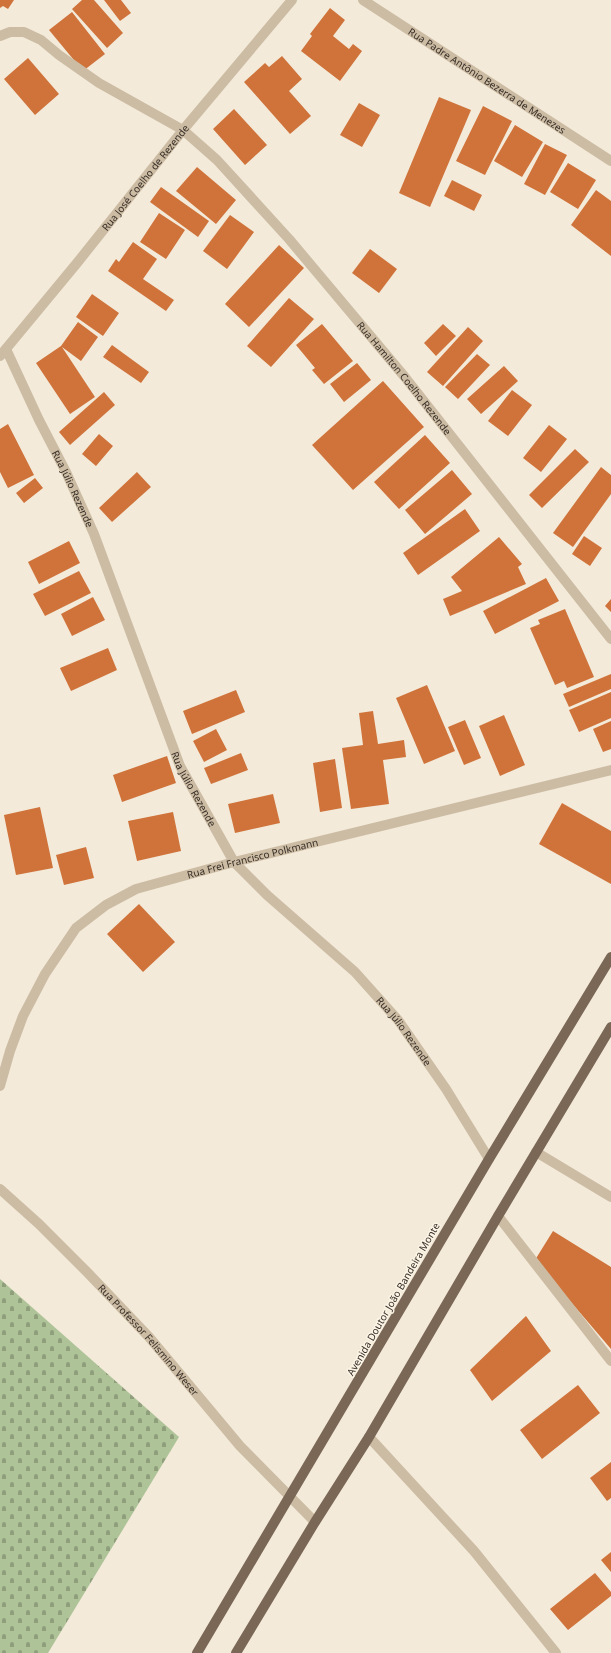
<svg xmlns="http://www.w3.org/2000/svg" width="611" height="1653" font-family="'Noto Sans',sans-serif">
<style>
.cemetery{fill:url(#cemetery-stones)}
.building{fill:#cf733b}
.lines{fill:none;stroke-linecap:round;stroke-linejoin:round}
.minor{stroke:#ccbca4;stroke-width:10}
.primary{stroke:#7a6756;stroke-width:10}
.labels{text-anchor:middle;dominant-baseline:central;stroke-width:3;stroke-linejoin:round;paint-order:stroke}
.street-label{font-size:10px;fill:#372e26;stroke:#fbf4e5}
</style>
<defs>
<pattern id="cemetery-stones" width="16" height="16" patternUnits="userSpaceOnUse"><rect width="16" height="16" fill="#afc398"/><path d="M2 7V4a2 2 0 0 1 4 0v3zM10 15v-3a2 2 0 0 1 4 0v3z" fill="#8f9f7c"/></pattern>
</defs>
<rect width="100%" height="100%" fill="#f3ead9"/>
<path class="cemetery" d="M0 1279 179 1437 48 1653H0Z"/>
<path class="building" d="M0 0H14L8 9 3 6 0 8Z
M82 0H94L123 33 107 48 72 9Z
M104 0H121L131 13 120 21Z
M330 8 345 20 333 36 349 49 353 44 362 51 340 81 301 51 312 36 310 34Z
M72 12 105 54 83 71 49 30Z
M282 56 302 79 289 91 311 116 290 134 244 82 265 63 269 67Z
M28 58 59 94 35 115 4 79Z
M439 97 471 110 430 207 399 193Z
M359 103 380 115 362 147 340 135Z
M483 106 512 121 485 175 456 161Z
M234 109 267 145 245 165 213 129Z
M515 125 543 142 522 177 494 161Z
M545 144 567 155 545 195 524 184Z
M568 163 596 180 578 209 550 192Z
M197 167 236 200 216 224 176 191Z
M452 180 482 195 474 211 444 196Z
M161 187 209 221 198 237 150 202Z
M596 190 611 201V256L571 225Z
M159 213 185 230 166 259 140 242Z
M230 215 254 232 227 269 203 251Z
M133 242 157 259 143 279 174 300 166 311 108 271 116 259 119 262Z
M279 245 304 268 249 327 225 304Z
M370 249 397 269 379 293 352 273Z
M92 294 119 313 103 336 76 317Z
M289 298 314 319 271 367 247 346Z
M78 322 98 337 81 361 62 347 95 397 70 414 36 363 61 346Z
M322 324 353 361 324 384 312 370 315 368 296 345Z
M443 324 456 336 436 356 424 343Z
M468 327 483 341 443 386 427 372Z
M112 345 149 372 141 383 103 357Z
M477 354 490 365 458 399 445 387Z
M357 363 371 380 344 402 330 384Z
M504 366 518 381 481 414 467 399Z
M383 381 424 427 353 490 312 445Z
M512 390 532 405 508 436 488 421Z
M104 392 115 405 70 445 59 432Z
M8 424 34 475 8 488 0 472V429Z
M549 425 567 439 541 472 523 458Z
M99 434 113 446 96 466 82 454Z
M425 435 450 463 399 509 374 482Z
M575 449 589 462 542 508 529 495Z
M601 467 611 475V494L573 547 553 533Z
M452 470 472 494 425 534 405 510Z
M137 472 151 487 112 522 99 508Z
M35 478 43 488 24 503 16 493Z
M465 509 480 531 418 575 403 553Z
M584 536 602 548 590 566 572 554Z
M499 537 522 564 518 567 526 584 450 616 443 599 462 591 451 577Z
M69 541 80 563 39 584 28 562Z
M79 571 91 593 45 616 33 594Z
M546 578 559 601 495 634 483 611Z
M93 597 105 620 72 636 61 614Z
M611 599V612L605 606Z
M565 609 594 677 567 688 564 681 555 685 530 628 540 624 538 620Z
M108 648 117 670 71 691 60 668Z
M611 674V689L569 707 563 694Z
M427 685 455 751 424 764 396 698Z
M236 690 245 712 192 734 183 711Z
M611 692V718L579 732 569 710Z
M373 711 378 744 404 740 406 757 383 760 389 804 351 809 342 748 363 745 359 713Z
M504 715 525 765 500 776 479 726Z
M465 720 481 758 464 765 448 727Z
M611 721V749L603 752 593 729Z
M216 729 227 750 204 762 193 741Z
M241 753 248 770 211 784 204 768Z
M167 756 176 783 122 802 113 775Z
M335 759 342 808 320 812 313 763Z
M273 794 280 823 235 833 228 804Z
M562 803 611 831V884L539 844Z
M40 807 53 868 16 875 4 815Z
M173 812 181 851 137 861 128 821Z
M86 847 94 878 64 885 56 855Z
M139 904 175 942 143 972 107 934Z
M553 1231 611 1267V1349L535 1260Z
M526 1316 551 1351 492 1401 470 1370Z
M578 1385 600 1413 542 1459 520 1430Z
M611 1462V1498L607 1501 590 1478Z
M611 1552V1572L601 1560Z
M595 1573 611 1592V1596L568 1630 550 1609Z"/>
<g class="lines">
<g class="minor">
<path id="s1" d="M363 0 611 161"/>
<path id="s2" d="M0 36 10 32H24L41 40 59 55 99 83 183 130 217 160 289 239 404 376 611 639"/>
<path id="s3" d="M6 349 39 420 66 472 94 534 180 766 234 862 267 895 355 972 398 1020 446 1089 489 1159"/>
<path id="s4" d="M0 356 77 263 183 130 292 0"/>
<path id="s5" d="M0 1086 10 1051 23 1016 45 974 76 928 106 905 136 889 234 862 611 770"/>
<path d="M536 1152 611 1197"/>
<path id="s6" d="M0 1189 39 1224 88 1273 149 1337 240 1446 315 1522"/>
<path d="M498 1216 611 1361"/>
<path d="M369 1437 474 1551 556 1653"/>
</g>
<path class="primary" d="M197 1653 489 1159 611 957
M236 1653 315 1522 369 1437 498 1216 611 1027"/>
</g>
<g class="labels">
<g class="street-label">
<text stroke="none"><textPath href="#s1" startOffset="148">Rua Padre Antônio Bezerra de Menezes</textPath></text>
<text stroke="none"><textPath href="#s4" startOffset="230">Rua José Coelho de Rezende</textPath></text>
<text stroke="none"><textPath href="#s2" startOffset="545">Rua Hamilton Coelho Rezende</textPath></text>
<text stroke="none"><textPath href="#s3" startOffset="155">Rua Júlio Rezende</textPath></text>
<text stroke="none"><textPath href="#s3" startOffset="479">Rua Júlio Rezende</textPath></text>
<text stroke="none"><textPath href="#s5" startOffset="369">Rua Frei Francisco Polkmann</textPath></text>
<text stroke="none"><textPath href="#s3" startOffset="803">Rua Júlio Rezende</textPath></text>
<text transform="translate(393 1299) rotate(-60)">Avenida Doutor João Bandeira Monte</text>
<text stroke="none"><textPath href="#s6" startOffset="212">Rua Professor Felismino Weser</textPath></text>
</g>
</g>
</svg>
